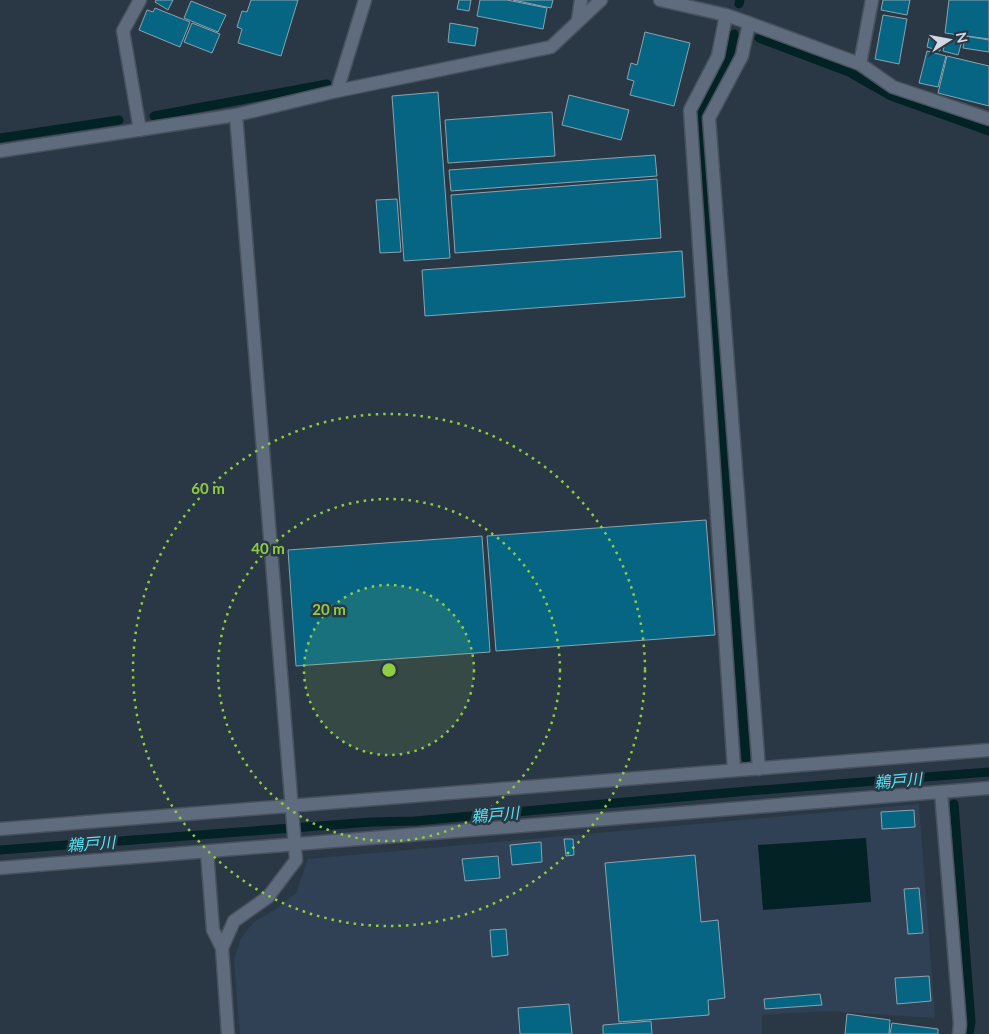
<svg xmlns="http://www.w3.org/2000/svg" width="989" height="1034" font-family="Lato,'Noto Sans JP',sans-serif">
<style>
.built{fill:#304155}
.water{fill:#022225}
.lines{fill:none;stroke-linecap:round;stroke-linejoin:round}
.stream{stroke:#022225;stroke-width:9}
.building{fill:#076584;stroke:#8ba3ae}
.minor-casing{stroke:#48525e;stroke-width:15}
.minor{stroke:#5e6c7d;stroke-width:12}
.ring{fill:none;stroke:#91cd40;stroke-width:2.5;stroke-dasharray:2.5 5}
.labels{text-anchor:middle;dominant-baseline:central;stroke-width:5;stroke-linejoin:round;paint-order:stroke}
.water-label{font-size:16px;font-style:italic;fill:#55e3f0;stroke:#2a3745}
.centre{fill:#91cd40;stroke:#2a3745;stroke-width:2.5}
.ring-label{font-size:15px;text-anchor:middle;font-weight:bold;fill:#91cd40;stroke:#2a3745;stroke-width:5;stroke-linejoin:round;paint-order:stroke}
</style>
<rect width="100%" height="100%" fill="#2a3745"/>
<path class="built" d="M919 804 935 1018 826 1011 762 1015V1034H240L234 960 241 938 254 922 276 909 296 893 308 859Z"/>
<path class="water" d="M866 838 871 902 763 910 758 845Z"/>
<g class="lines">
<path class="stream" d="M739 4 740 0
M734 34 729 57 699 117 746 759
M759 38 849 72 891 96 989 131
M154 116 327 84
M0 138 119 120
M954 804 971 1022 969 1034
M0 850 372 822 415 821 748 791 989 772"/>
</g>
<path class="building" d="M156 0H173L168 10 155 2Z
M251 0H298L281 56 238 43 242 29 237 27 242 11 247 12Z
M459 0H471L469 11 457 9Z
M480 0H507L547 8 543 29 477 16Z
M513 0H553L551 8Z
M883 0H910L907 15 881 10Z
M949 0H989V39L945 33Z
M191 1 226 15 218 32 184 18Z
M155 8 190 22 180 47 139 30 147 10 153 12Z
M883 15 907 19 899 64 875 59Z
M192 23 220 34 212 53 184 42Z
M450 23 478 28 475 46 448 42Z
M645 32 690 43 674 106 630 95 634 81 627 79 631 63 637 65Z
M930 34 944 37 940 51 927 47Z
M965 36 989 40V52L963 48Z
M946 38 962 41 958 55 943 51Z
M927 51 946 56 938 87 919 83Z
M947 56 989 66V106L938 93Z
M438 92 450 258 404 261 392 96Z
M569 95 629 110 621 140 562 125Z
M552 112 555 156 448 163 445 120Z
M655 155 657 176 451 191 449 170Z
M657 179 661 238 455 253 451 195Z
M397 199 401 252 380 253 376 200Z
M682 251 685 297 425 316 422 270Z
M706 520 715 635 496 651 487 536Z
M482 536 490 652 296 666 288 550Z
M914 810 915 827 882 829 881 812Z
M564 839H573L574 855 566 856Z
M541 842 542 862 512 865 510 845Z
M695 855 701 922 718 920 725 998 708 1000 709 1015 619 1022 605 863Z
M498 856 500 878 465 881 462 859Z
M919 888 923 933 908 934 904 889Z
M506 929 508 955 492 957 490 930Z
M929 976 931 1001 897 1004 895 978Z
M820 994 822 1005 765 1009 764 999Z
M569 1004 572 1034H520L518 1008Z
M847 1014 890 1020 889 1034H845Z
M651 1021 652 1034H603V1025Z
M892 1023 938 1029V1034H890Z"/>
<g class="lines">
<defs>
<path id="minor" d="M660 0 726 15 749 23 860 64 893 87 989 119
M726 15 718 56 690 110 734 770
M578 20 581 0
M749 23 742 56 709 118 759 769
M860 64 872 0
M337 91 365 0
M140 130 123 31 140 0
M0 151 236 115 337 91 551 47 601 0
M941 792 960 1024 959 1034
M0 829 989 750
M207 852 213 930 222 948
M0 868 989 788
M228 1034 222 948 234 921 268 897 296 860 236 115"/>
</defs>
<use href="#minor" class="minor-casing"/>
<use href="#minor" class="minor"/>
</g>
<circle cx="389" cy="670" r="85" fill="#91cd40" fill-opacity=".12"/>
<g class="ring">
<circle cx="389" cy="670" r="85"/>
<circle cx="389" cy="670" r="171"/>
<circle cx="389" cy="670" r="256"/>
</g>
<g class="labels">
<g class="water-label">
<text transform="translate(898 780) rotate(-5)">鵜戸川</text>
<text transform="translate(495 814) rotate(-5)">鵜戸川</text>
<text transform="translate(91 843) rotate(-4)">鵜戸川</text>
</g>
</g>
<circle cx="389" cy="670" r="8" class="centre"/>
<g class="ring-label">
<text x="208" y="494">60 m</text>
<text x="268" y="554">40 m</text>
<text x="329" y="615">20 m</text>
</g>
<g transform="translate(949 40) rotate(79)" stroke="#2a3745" stroke-width="4" paint-order="stroke">
<path d="M0-4L9 19L0 12L-9 19Z" fill="#d1d8e2"/>
<text y="-8" font-size="14" font-weight="bold" text-anchor="middle" fill="#d1d8e2">N</text>
</g>
</svg>
